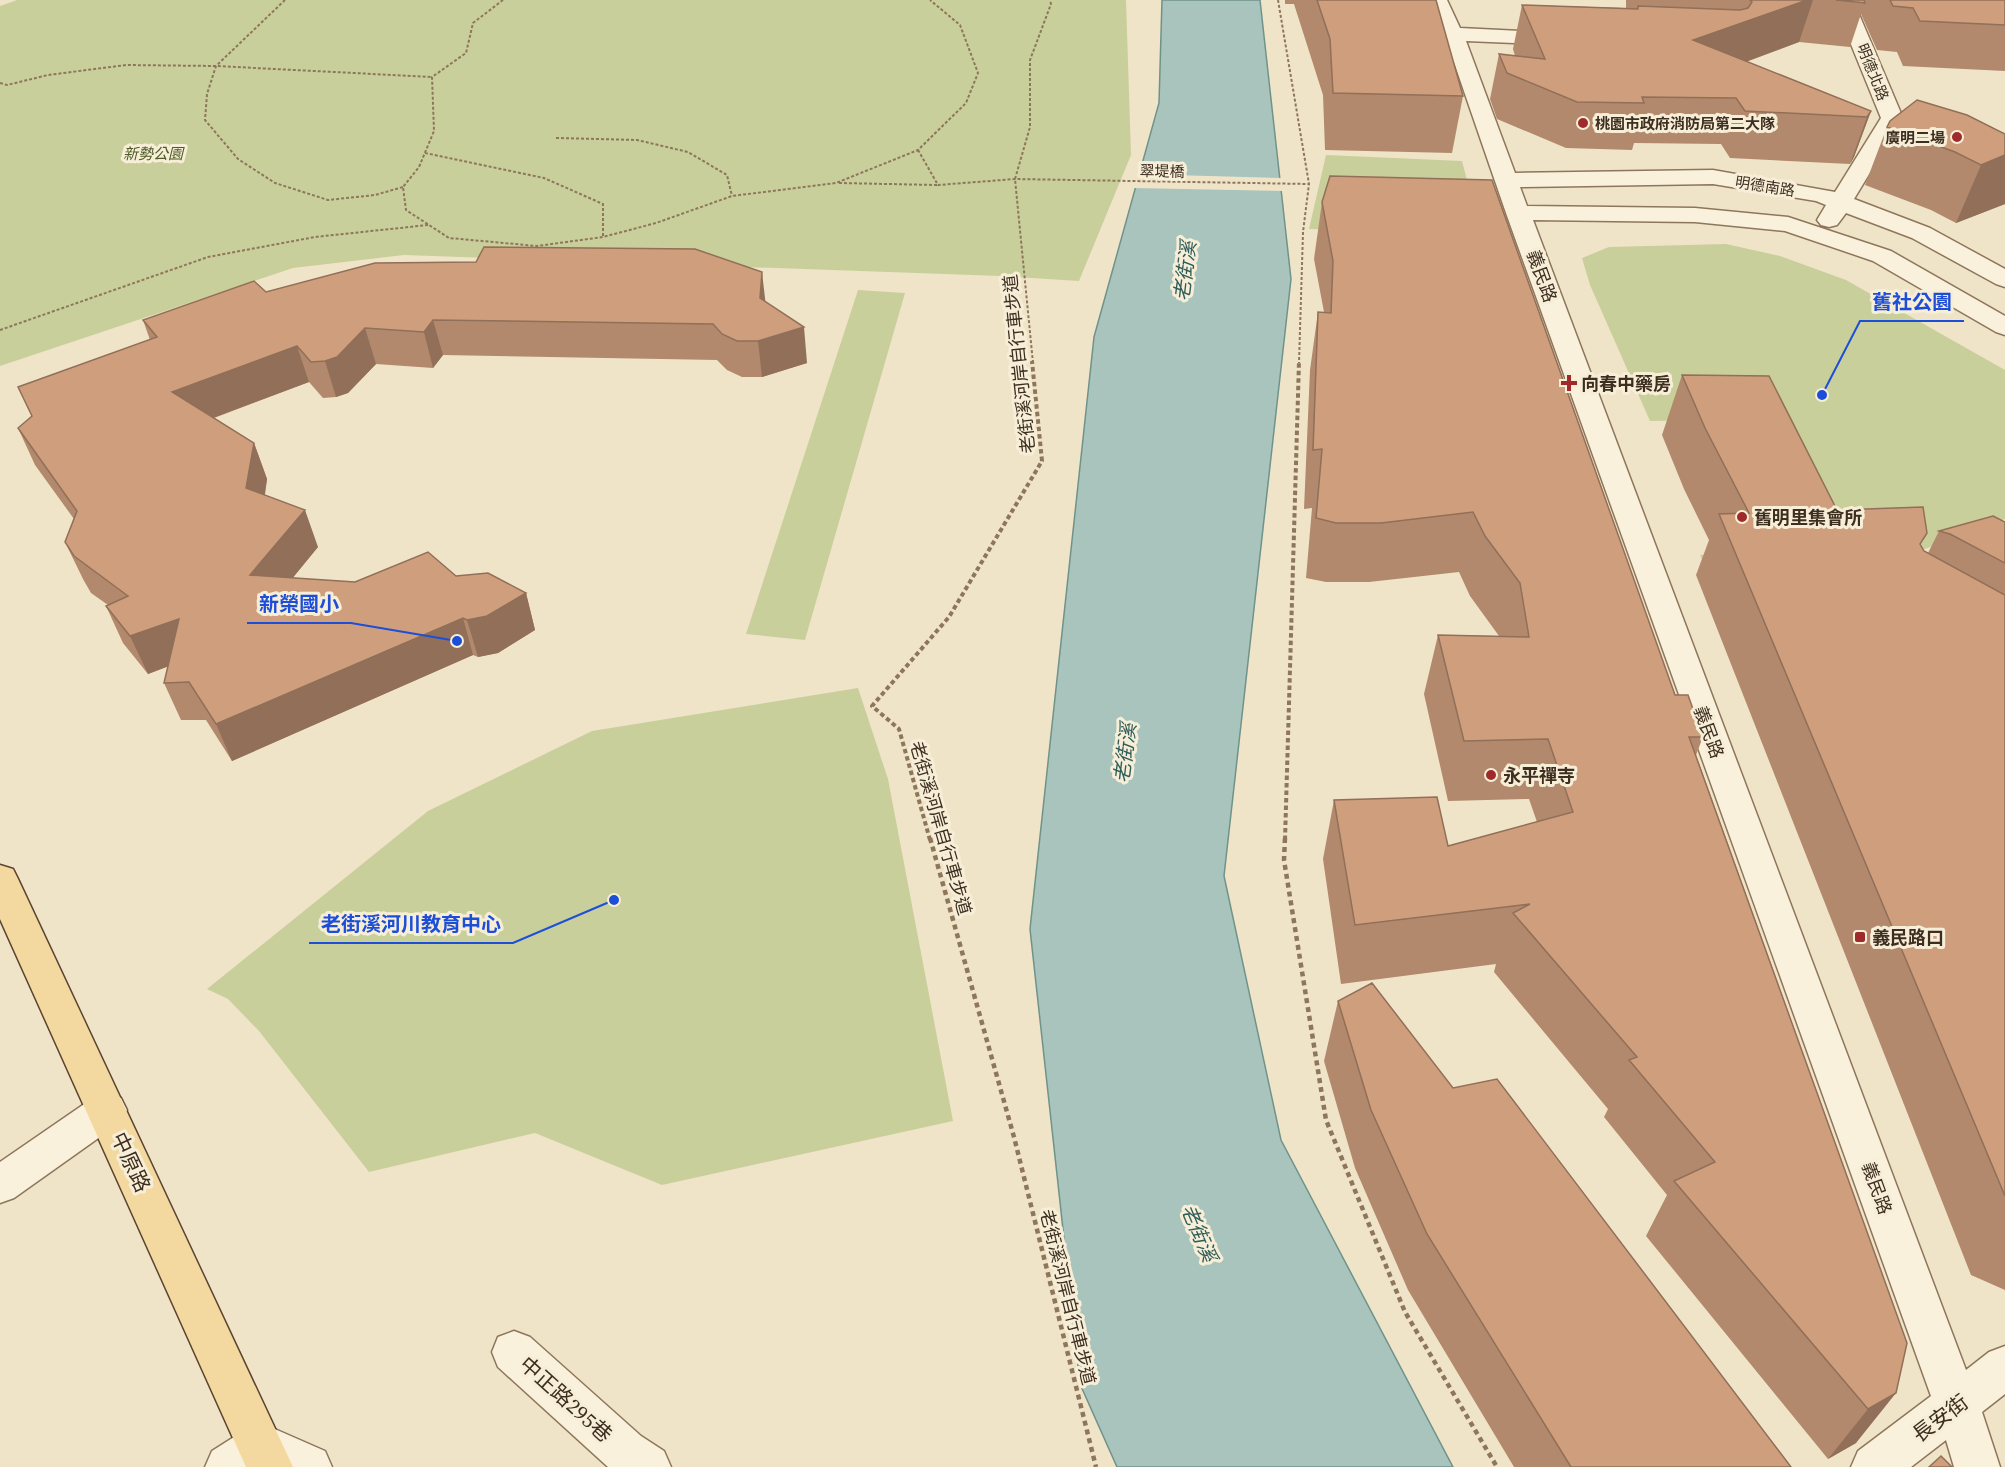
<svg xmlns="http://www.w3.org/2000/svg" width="2005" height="1467" font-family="'Source Serif 4','Noto Sans TC',serif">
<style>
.green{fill:#c9cf9b}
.water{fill:#a9c4bc;stroke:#6f938a;stroke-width:1.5}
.pier{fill:#f0e4c8}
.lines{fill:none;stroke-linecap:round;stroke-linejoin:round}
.minor-casing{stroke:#8d765c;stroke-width:3}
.major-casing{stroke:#5b4430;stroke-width:3}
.path-far2{stroke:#8d765c;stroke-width:2;stroke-dasharray:3 2;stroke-linecap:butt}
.path-far1{stroke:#8d765c;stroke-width:4;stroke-dasharray:4.5 3;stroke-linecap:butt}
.path{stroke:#8d765c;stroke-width:4.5;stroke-dasharray:5 4;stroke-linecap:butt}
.minor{fill:#faf1dc;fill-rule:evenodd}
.major{fill:#f3d9a0;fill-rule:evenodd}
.wall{fill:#b2896c}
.shaded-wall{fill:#916f58}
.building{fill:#cf9f7d;stroke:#916f58;stroke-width:1.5}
.poi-dot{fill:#9e2a2b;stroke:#f7eed8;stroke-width:2}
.labels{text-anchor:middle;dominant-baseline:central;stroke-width:6;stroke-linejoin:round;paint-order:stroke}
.far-street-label{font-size:15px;fill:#3d2e20;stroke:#f7eed8}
.far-poi-label{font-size:15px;font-weight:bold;fill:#3d2e20;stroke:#f7eed8;text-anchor:start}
.far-park-label{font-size:15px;font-style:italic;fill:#4d5a26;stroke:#f7eed8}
.street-label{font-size:18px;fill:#3d2e20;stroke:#f7eed8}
.poi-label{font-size:18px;font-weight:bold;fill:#3d2e20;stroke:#f7eed8;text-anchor:start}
.water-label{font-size:20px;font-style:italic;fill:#2f5d5a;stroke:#f7eed8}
.near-street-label{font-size:21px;fill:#3d2e20;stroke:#f7eed8}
.leader{fill:none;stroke:#1d4ed8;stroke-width:2}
.callout-dot{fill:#1d4ed8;stroke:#f7eed8;stroke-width:2}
.callout-label{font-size:20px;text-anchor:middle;font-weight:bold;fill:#1d4ed8;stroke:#f7eed8;stroke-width:6;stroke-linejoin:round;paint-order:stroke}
</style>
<rect width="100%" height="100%" fill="#f0e4c8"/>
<path class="green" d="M17 0H1126L1131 155 1079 281 1000 276 404 255 293 268 0 366V6Z
M1326 155 1462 161 1481 233 1309 229Z
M1726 244 1780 256 1846 280 2005 370V519L1890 562 1705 567 1700 555 1816 550 1744 420 1650 421 1590 285 1582 258 1609 247Z
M858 290 905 293 805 640 746 634Z
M858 688 888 779 953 1121 662 1185 535 1133 369 1172 259 1031 228 999 207 989 428 811 592 731Z"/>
<path class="water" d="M1162 0H1260L1291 279 1224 876 1281 1140 1453 1467H1117L1080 1384 1030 929 1094 337 1159 103Z"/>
<path class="pier" d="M1136 174 1283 178 1285 191 1132 188Z"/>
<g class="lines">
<defs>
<path id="minor" d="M1427 0H1447L1460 28 1559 33 1566 35 1569 39 1566 43 1559 45 1466 41 1515 173 1713 170 1835 192 1881 118 1833 0H1853L1903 118 1854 199 1930 228 2005 269V287L1996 284 1912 238 1846 213 1837 225 1829 227 1821 225 1817 220 1826 205 1816 201 1713 184 1520 187 1527 206 1695 208 1788 217 1891 251 2005 316V335L1996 332 1873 261 1785 231 1695 222 1533 220 1966 1370 1989 1352 2005 1346V1394L1982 1412 2000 1467H1954L1946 1440 1911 1467H1851L1858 1451 1931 1396 1506 213 1455 65Z
M107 1093 121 1098 127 1110 121 1122 14 1198 0 1203V1162L93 1098Z
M514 1331 530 1337 641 1436 664 1451 671 1467H608L498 1367 492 1352 498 1337Z
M261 1423 325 1451 332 1467H205L212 1451 245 1430Z"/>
<path id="major" d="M0 865 13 869 18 879 293 1467H246L0 919Z"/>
</defs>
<use href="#minor" class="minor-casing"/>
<use href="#major" class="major-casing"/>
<path class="path-far2" d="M285 0 216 66 207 94 205 120 238 159 275 183 328 200 375 195 403 187
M503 0 473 23 466 53 432 77 434 131 419 167 403 187 406 210 449 238 537 246 603 237 656 223 732 196 836 183 918 150 966 103 978 73 960 25 930 0
M1278 0 1309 184 1303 232 1299 363
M0 83 7 85 48 75 126 65 216 66 432 77
M556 138 637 140 688 152 727 175 732 196
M918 150 938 185 1015 179 1309 184
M425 153 544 178 603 204V237
M839 183 937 185
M0 330 208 257 315 237 428 225
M1033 363 1015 179 1030 127V60L1051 4 1050 0"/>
<path class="path-far1" d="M930 840 899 729 872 706 949 617 1042 461 1032 361
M1285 840 1299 361"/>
<path class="path" d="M930 838 1014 1137 1096 1467
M1285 838 1284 860 1326 1120 1405 1312 1497 1467"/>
<use href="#minor" class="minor"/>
<use href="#major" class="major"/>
</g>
<path class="wall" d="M1285 0H1436L1463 96 1452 153 1325 150 1323 95 1294 4H1285Z
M1626 0H2005V71L1903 66 1897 52 1877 50 1861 14 1850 47 1799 42 1746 62 1871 111 1854 157 1850 164 1730 158 1721 144 1634 143 1632 150 1566 148 1497 119 1490 99 1499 54 1515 56 1513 49 1522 5 1626 8Z
M1887 127 2005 134V204L1956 223 1931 210 1865 185Z
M1322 202 1675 695 1703 737 1696 755 1907 1343 1856 1443 1828 1459 1646 1236 1667 1195 1604 1117 1608 1109 1494 972 1496 964 1341 984 1323 859 1334 800 1448 846 1537 822 1529 799 1448 801 1424 694 1438 635 1499 636 1470 596 1459 572 1369 582H1326L1306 578 1312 508 1304 509 1310 370 1318 312H1324L1314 259Z
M266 292 765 302 807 363 762 377H742L727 370 717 360 443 355 433 368 376 364 348 393 336 397 323 398 309 382 214 418 254 443 267 479 265 495 318 547 292 578 355 582 456 576 526 593 535 630 498 653 478 657 473 655 232 761 206 720H181L164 683 168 666 148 674 123 643 106 606 108 605 91 593 83 579 65 542 74 519 35 465 18 428 32 417 18 387 150 340 143 320Z
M1682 375 1837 510 1921 546 1924 551 1928 553 1939 531 2005 522V1290L1971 1275 1696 575 1709 540 1684 489 1662 435Z
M1338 1001 1453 1088 1791 1467H1514L1408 1290 1355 1168 1324 1061Z"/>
<path class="shaded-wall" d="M1807 0H1813L1799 42 1680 86 1693 40Z
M1871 111 1854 157 1850 164 1867 117Z
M2005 155V204L1956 223 1981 165Z
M762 272 766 307 760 298Z
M433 320 443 355 433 368 424 332Z
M804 327 807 363 762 377 758 341Z
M365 328 376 364 348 393 336 397 325 361Z
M297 346 309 382 186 428 172 392Z
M254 443 267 479 260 524 246 488Z
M305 510 318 547 265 612 250 575Z
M526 593 535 630 498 653 478 657 467 620Z
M463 618 473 655 232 761 216 724Z
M179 619 196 656 148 674 130 636Z
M1896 1393 1856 1443 1828 1459 1868 1409Z"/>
<path class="building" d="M1317 0H1436L1463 96 1333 93 1330 39Z
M1750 0H1807L1693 40 1871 111 1867 117 1745 111 1736 98 1642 97 1644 103 1577 102 1507 73 1499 54 1545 59 1522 5 1638 9V6L1740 10 1748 8 1752 2Z
M1836 0H1864L1865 3Z
M1890 0H2005V25L1920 21 1913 8 1893 6Z
M1917 100 1967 115 2005 134V155L1981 165 1955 152 1887 127 1890 121Z
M1330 176 1492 180 1675 695H1688L1703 737H1689L1907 1343 1896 1393 1868 1409 1674 1181 1715 1162 1629 1060 1637 1057 1513 913 1530 904 1355 925 1334 800 1437 797 1448 846 1573 812 1548 739 1464 741 1438 635 1529 637 1520 583 1485 536 1473 512 1381 523H1336L1316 518 1322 449 1313 450 1318 312 1331 313 1333 261 1322 202Z
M484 247 695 249 762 272 760 298 804 327 758 341H737L722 334 713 324 433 320 424 332 365 328 337 357 325 361 311 362 297 346 172 392 254 443 246 488 305 510 250 575 355 582 428 552 456 576 488 573 526 593 487 616 467 620 463 618 216 724 189 682 164 683 179 619 130 636 106 606 128 596 74 556 65 542 77 511 18 428 32 416 18 387 157 337 143 320 254 281 266 292 375 263 476 262Z
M1682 375 1769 376 1837 510 1923 507 1927 533 1920 544 1924 551 2005 595V1196L1719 514 1749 513 1705 428Z
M1993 516 2005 522V563L1950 534 1939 531Z
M1372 983 1453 1088 1497 1079 1791 1467H1571L1427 1234 1371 1110 1338 1001Z
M1941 1456 1952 1467H1929Z"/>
<g class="poi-dot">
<circle cx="1583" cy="123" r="6"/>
<circle cx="1957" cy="137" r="6"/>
<path d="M1566 374h6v6h6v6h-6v6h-6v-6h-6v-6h6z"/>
<circle cx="1742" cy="517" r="6"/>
<circle cx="1491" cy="775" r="6"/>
<rect x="1854" y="931" width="12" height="12" rx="3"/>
</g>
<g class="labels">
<g class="far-street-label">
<text transform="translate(1873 72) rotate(68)">明德北路</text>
<text transform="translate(1162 171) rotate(1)">翠堤橋</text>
<text transform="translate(1765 186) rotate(9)">明德南路</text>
</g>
<g class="far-poi-label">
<text x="1595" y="123">桃園市政府消防局第二大隊</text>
<text x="1945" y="137" text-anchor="end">廣明二場</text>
</g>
<g class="far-park-label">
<text x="153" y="153">新勢公園</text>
</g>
<g class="street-label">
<text transform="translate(1542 276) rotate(70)">義民路</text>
<text transform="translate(1019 364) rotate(-96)">老街溪河岸自行車步道</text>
<text transform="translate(1709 732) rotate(70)">義民路</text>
<text transform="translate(941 828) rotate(74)">老街溪河岸自行車步道</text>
<text transform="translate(1877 1188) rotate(70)">義民路</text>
<text transform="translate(1068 1297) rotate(76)">老街溪河岸自行車步道</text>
</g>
<g class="poi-label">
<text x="1581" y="383">向春中藥房</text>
<text x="1754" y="517">舊明里集會所</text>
<text x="1503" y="775">永平禪寺</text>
<text x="1872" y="937">義民路口</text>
</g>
<g class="water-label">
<text transform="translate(1185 271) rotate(-83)">老街溪</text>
<text transform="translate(1125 753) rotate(-83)">老街溪</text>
<text transform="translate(1199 1233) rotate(67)">老街溪</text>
</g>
<g class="near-street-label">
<text transform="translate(131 1162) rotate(65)">中原路</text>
<text transform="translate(566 1399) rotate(42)">中正路295巷</text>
<text transform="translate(1940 1418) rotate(-37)">長安街</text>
</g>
</g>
<path class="leader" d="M1822 395L1860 321H1964M457 641L351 623H247M614 900L513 943H309"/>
<g class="callout-dot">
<circle cx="1822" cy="395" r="6"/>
<circle cx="457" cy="641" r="6"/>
<circle cx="614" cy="900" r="6"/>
</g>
<g class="callout-label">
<text x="1912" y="309">舊社公園</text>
<text x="299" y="611">新榮國小</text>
<text x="411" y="931">老街溪河川教育中心</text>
</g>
</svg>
